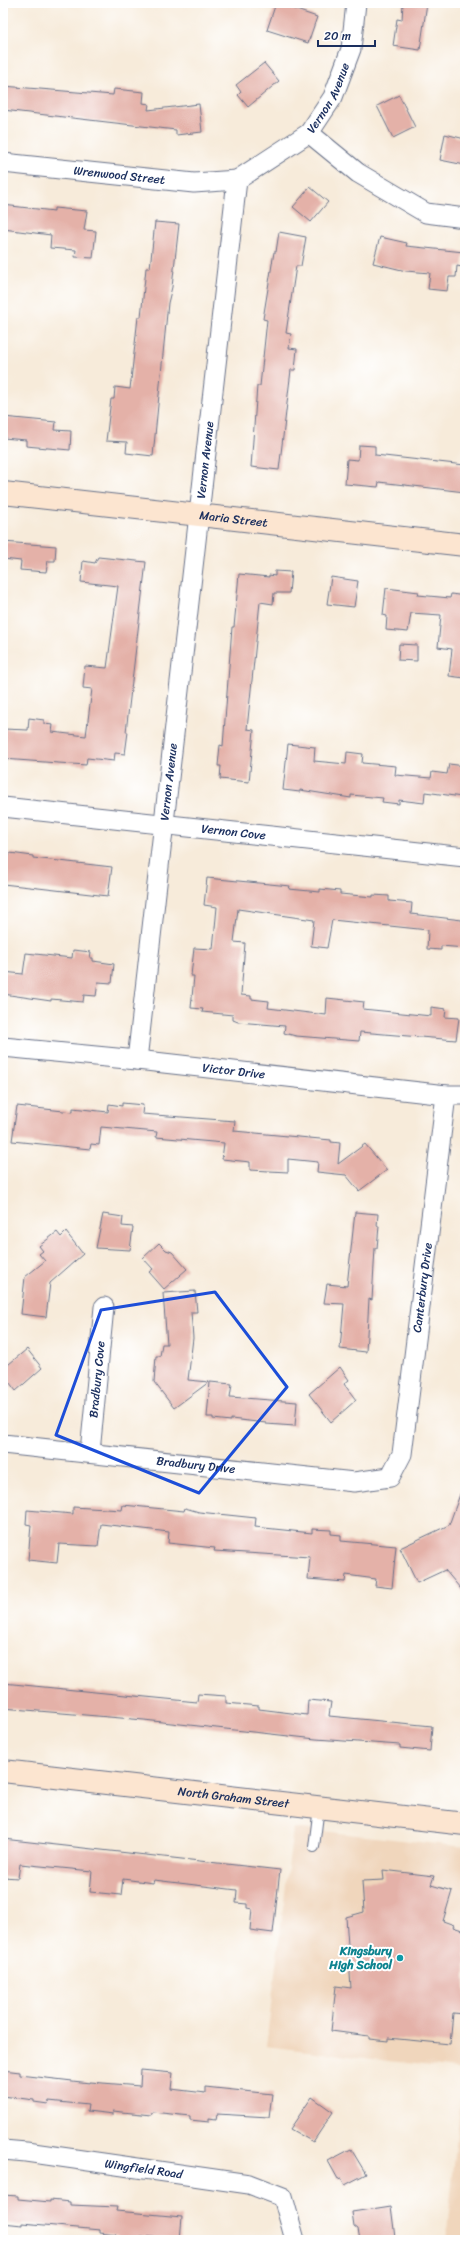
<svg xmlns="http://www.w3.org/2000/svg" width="468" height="2243" font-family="Sriracha,sans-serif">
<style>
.built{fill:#f0d6bc}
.building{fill:#e4b1a8}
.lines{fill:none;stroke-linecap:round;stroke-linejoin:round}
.lane-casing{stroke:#687189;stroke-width:12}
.street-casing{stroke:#687189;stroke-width:21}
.secondary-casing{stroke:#687189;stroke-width:24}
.lane{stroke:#fff;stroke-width:10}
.street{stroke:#fff;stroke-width:19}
.secondary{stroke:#fce5d0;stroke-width:22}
.marked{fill:none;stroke:#1d4ed8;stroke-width:3;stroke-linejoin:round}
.culture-dot{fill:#0f9aa8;stroke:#fff;stroke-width:1.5}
.labels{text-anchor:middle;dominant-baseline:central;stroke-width:4;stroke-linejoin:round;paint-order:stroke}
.street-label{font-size:12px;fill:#1b2f5e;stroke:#fff}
.culture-label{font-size:12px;font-weight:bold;fill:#0d838f;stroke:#fff;text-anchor:end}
</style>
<rect width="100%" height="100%" fill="#fff"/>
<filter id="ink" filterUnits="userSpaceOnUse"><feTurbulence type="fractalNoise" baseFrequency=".025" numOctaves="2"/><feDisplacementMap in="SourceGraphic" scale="8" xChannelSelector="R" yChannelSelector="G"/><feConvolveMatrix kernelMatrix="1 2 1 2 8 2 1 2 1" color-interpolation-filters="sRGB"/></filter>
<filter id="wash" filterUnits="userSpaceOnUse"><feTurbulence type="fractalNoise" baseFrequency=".012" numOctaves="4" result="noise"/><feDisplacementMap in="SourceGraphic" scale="16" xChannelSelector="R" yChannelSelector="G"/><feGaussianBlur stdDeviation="0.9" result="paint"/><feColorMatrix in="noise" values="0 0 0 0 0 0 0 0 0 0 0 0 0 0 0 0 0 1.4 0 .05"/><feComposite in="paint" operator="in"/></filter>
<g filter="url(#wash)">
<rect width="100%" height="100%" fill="#f7ebda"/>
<path class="built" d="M293 1828 465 1847V2240H446L464 2070 266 2046Z"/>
<g id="blocks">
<path class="building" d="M276 3 317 17 308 43 267 30Z
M403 3H427L420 50 393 46 397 19 402 20Z
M264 63 279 81 248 107 238 95 241 92 236 85Z
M3 86 113 95 114 89 144 92 143 103 149 104 148 110 199 104 202 132 176 135V130L3 110Z
M399 95 415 127 393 138 377 106Z
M445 134 465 139V165L440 160Z
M310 187 328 202 311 222 293 207Z
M3 205 54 211V208L87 211 84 230 96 231 93 258 75 257 76 250 50 248 51 235 3 229Z
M155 222 179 224 172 287 168 303 153 456 126 453 127 442 106 441 111 399H114L115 387 130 389 138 317H141L146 268H150Z
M279 232 306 237 301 266H296L286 333 291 334 289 348 297 349 295 370H291L279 470 251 467 257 386H260L267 320 263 319 274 252H276Z
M380 237 407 243 406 246 464 252 462 267 457 266 456 277H449L447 291 428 289 430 273 406 271 373 263Z
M3 417 56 422 55 430 71 431 70 450 26 446V440L3 438Z
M359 445 375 446V455L465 465V492L379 482 378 487 345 484 347 459 358 460Z
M3 542 56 546 55 561H48L46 572 20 570 21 561 3 559Z
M98 557 146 562 126 732H128L125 754 115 753 114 761 87 758 86 765 3 759V729L28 730 29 718 44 720V724L53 725 52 732 86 736 92 689 83 688 85 666 107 668 118 586 81 582 83 561 95 563Z
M275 571 291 572 289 593H274L273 604 260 602 247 729 254 730 249 782 220 779 221 766H218L220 745 223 746 232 627H234L239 574 269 577V575L275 576Z
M331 577 358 581 354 607 327 604Z
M386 588 419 592 418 595 450 598 451 594 465 596V678L449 676 452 649 438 647 441 615 411 613 408 632 386 630 387 616 383 615Z
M399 644 417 645V661L398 660Z
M288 744 315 747 314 761 346 764 347 752 363 754 362 763 396 766 395 775 431 778 432 772 447 774 449 764 465 766V794L462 793V797L425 792 424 803 399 800V804L382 802 383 798 351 795V798L300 790V792L283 790Z
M10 853 33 856V858L112 867 108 896 3 884V855L9 856Z
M207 878 290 886 289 889 320 892V889L340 891V894L373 897V895L389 896V901L412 903 411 914 462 920V922H465V948L441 946V950L427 949 428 930 332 920 327 948 311 946 314 920 238 909 234 942 245 943 241 995 251 996V999L269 1001 268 1008 326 1015 327 998 364 1002 363 1009 431 1016V1007L446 1009 445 1017 459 1018 456 1040 360 1032 359 1041 296 1036 284 1033 285 1026 238 1022 233 1020V1015L202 1012 203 1009 191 1008 194 976H191L194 948 213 949 217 907 204 905Z
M73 950 91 952 90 958H93V961L114 964 112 983 98 982 96 996 84 995 83 1002 51 999V1001L3 994V972L23 974 26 953 72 958Z
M122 1103 143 1105 142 1114 235 1121 234 1131 331 1140V1142L340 1143 338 1164 365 1144 387 1170 359 1191 346 1175 317 1172 318 1162 288 1159V1172L250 1170V1162L222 1159 224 1143 156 1137 157 1132 101 1127 99 1145 91 1144 90 1149 12 1141 17 1106 73 1112V1108L108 1112 109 1104 122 1106Z
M355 1212 378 1214 377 1226H379L377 1248H375L372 1300 369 1299 366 1352 340 1349 344 1304 324 1303 327 1284 347 1286Z
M103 1214 123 1217 122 1226 133 1227 130 1250 96 1248Z
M57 1232 61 1237 66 1232 83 1254 50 1283 46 1317 21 1314 25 1277 45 1261 39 1254 43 1251 39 1246Z
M159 1243 166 1250 172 1252 187 1269 164 1289 149 1272 153 1269 143 1258Z
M195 1291 197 1312H191L193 1338 188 1380 209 1382 174 1408 154 1382 156 1356H160L162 1344H167L163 1293Z
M27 1349 42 1368 16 1391 3 1374V1369Z
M340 1367 349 1380 344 1384 356 1400 331 1422 309 1394Z
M210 1382 232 1384 230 1397 297 1402 295 1426 266 1424V1423L231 1419V1421L213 1419V1417H207Z
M463 1486H465V1594L445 1570 417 1583 400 1548 449 1525Z
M123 1505 184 1511 185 1508 199 1512 256 1518 255 1527 312 1533V1529L331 1530V1534L341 1535V1541L396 1546 392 1588 375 1586 376 1579 346 1575 345 1582 308 1579 310 1557 214 1551 215 1548 168 1543 169 1532 101 1524 98 1546 59 1544 57 1563 28 1560 31 1525 26 1524 27 1510 73 1514V1507L122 1510Z
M3 1683 197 1702 198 1694 226 1696V1703L259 1706V1709L307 1715 308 1700 331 1702 329 1716 432 1726 430 1751 400 1748V1745L316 1739 144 1720 3 1708Z
M3 1839 280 1870 273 1933 250 1930 252 1909 247 1908V1904L236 1903 237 1890 154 1880 153 1883 123 1879 121 1895 90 1892 92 1871 20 1864 18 1878 3 1877Z
M383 1870 434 1876 431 1885 452 1891 443 1921 454 1925 453 1927 465 1931V2014L453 2013 450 2044 388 2038V2041L369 2039V2036L331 2031 336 1986 351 1988 346 1917 364 1912 362 1881 384 1880Z
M3 2070 20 2072V2075L90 2083V2082L140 2086 141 2070 173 2073 171 2089 205 2093V2087L272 2094 269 2117 217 2114 216 2119 209 2118V2122L190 2120V2116L152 2112 151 2115 113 2111V2114L87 2111 88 2105 49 2101 48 2104 34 2102V2100L3 2096Z
M312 2097 333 2112 313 2142 290 2129Z
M351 2149 366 2174 345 2185 341 2178 338 2179 328 2161Z
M3 2195 18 2196V2199L50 2202V2200L70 2202V2205L117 2207 116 2211 182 2217 180 2240 141 2236 140 2240H116V2235L100 2233V2230L22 2223V2225L3 2223Z
M391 2206 395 2238 360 2240 358 2229 354 2226 352 2212Z"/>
</g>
</g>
<g filter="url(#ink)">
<use href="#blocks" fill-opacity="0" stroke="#687189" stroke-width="1"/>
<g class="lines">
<defs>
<path id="lane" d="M314 1847 319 1807"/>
<g id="street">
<path d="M309 133 358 173 426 213 465 218"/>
<path id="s1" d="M3 163 194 183 237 180"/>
<path id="s2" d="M3 807 465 857"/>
<path id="s3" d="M3 1047 137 1060 446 1095H465"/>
<path id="s4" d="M137 1060 237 180 309 133 333 97 351 49 356 3"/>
<path id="s5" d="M3 1444 354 1482 390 1477 402 1454 446 1095"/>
<path id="s6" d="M90 1452 104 1307"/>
<path id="s7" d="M3 2150 26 2152 249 2184 283 2197 295 2240"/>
</g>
<g id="secondary">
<path id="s8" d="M3 493 465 545"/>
<path id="s9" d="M3 1771 465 1824"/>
</g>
</defs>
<use href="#lane" class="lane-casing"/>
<use href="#street" class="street-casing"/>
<use href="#secondary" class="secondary-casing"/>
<use href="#lane" class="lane"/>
<use href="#street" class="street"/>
<use href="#secondary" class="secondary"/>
</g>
</g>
<path class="marked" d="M215 1292 287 1387 199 1493 56 1435 101 1310Z"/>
<circle class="culture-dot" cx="400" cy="1958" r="4"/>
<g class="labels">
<g class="street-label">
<text stroke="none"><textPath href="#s4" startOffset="1012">Vernon Avenue</textPath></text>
<text stroke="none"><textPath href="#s1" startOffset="117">Wrenwood Street</textPath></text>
<text stroke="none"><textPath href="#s4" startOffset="604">Vernon Avenue</textPath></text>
<text stroke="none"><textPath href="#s8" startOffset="232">Maria Street</textPath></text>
<text stroke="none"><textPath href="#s4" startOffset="280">Vernon Avenue</textPath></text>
<text stroke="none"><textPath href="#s2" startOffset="232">Vernon Cove</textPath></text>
<text stroke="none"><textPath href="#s3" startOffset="232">Victor Drive</textPath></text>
<text stroke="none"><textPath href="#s5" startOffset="583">Canterbury Drive</textPath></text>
<text stroke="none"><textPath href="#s6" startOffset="73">Bradbury Cove</textPath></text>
<text stroke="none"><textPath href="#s5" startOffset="194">Bradbury Drive</textPath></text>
<text stroke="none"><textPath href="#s9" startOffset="232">North Graham Street</textPath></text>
<text stroke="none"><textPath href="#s7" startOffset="142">Wingfield Road</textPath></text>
</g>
<g class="culture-label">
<text x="392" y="1951">Kingsbury<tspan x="392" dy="14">High School</tspan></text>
</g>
</g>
<rect width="468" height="2243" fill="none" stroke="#fff" stroke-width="16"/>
<path d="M318 40v6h57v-6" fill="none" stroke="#1b2f5e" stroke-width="2"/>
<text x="324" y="40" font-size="12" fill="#1b2f5e" stroke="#ffffff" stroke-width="3" paint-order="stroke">20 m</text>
</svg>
